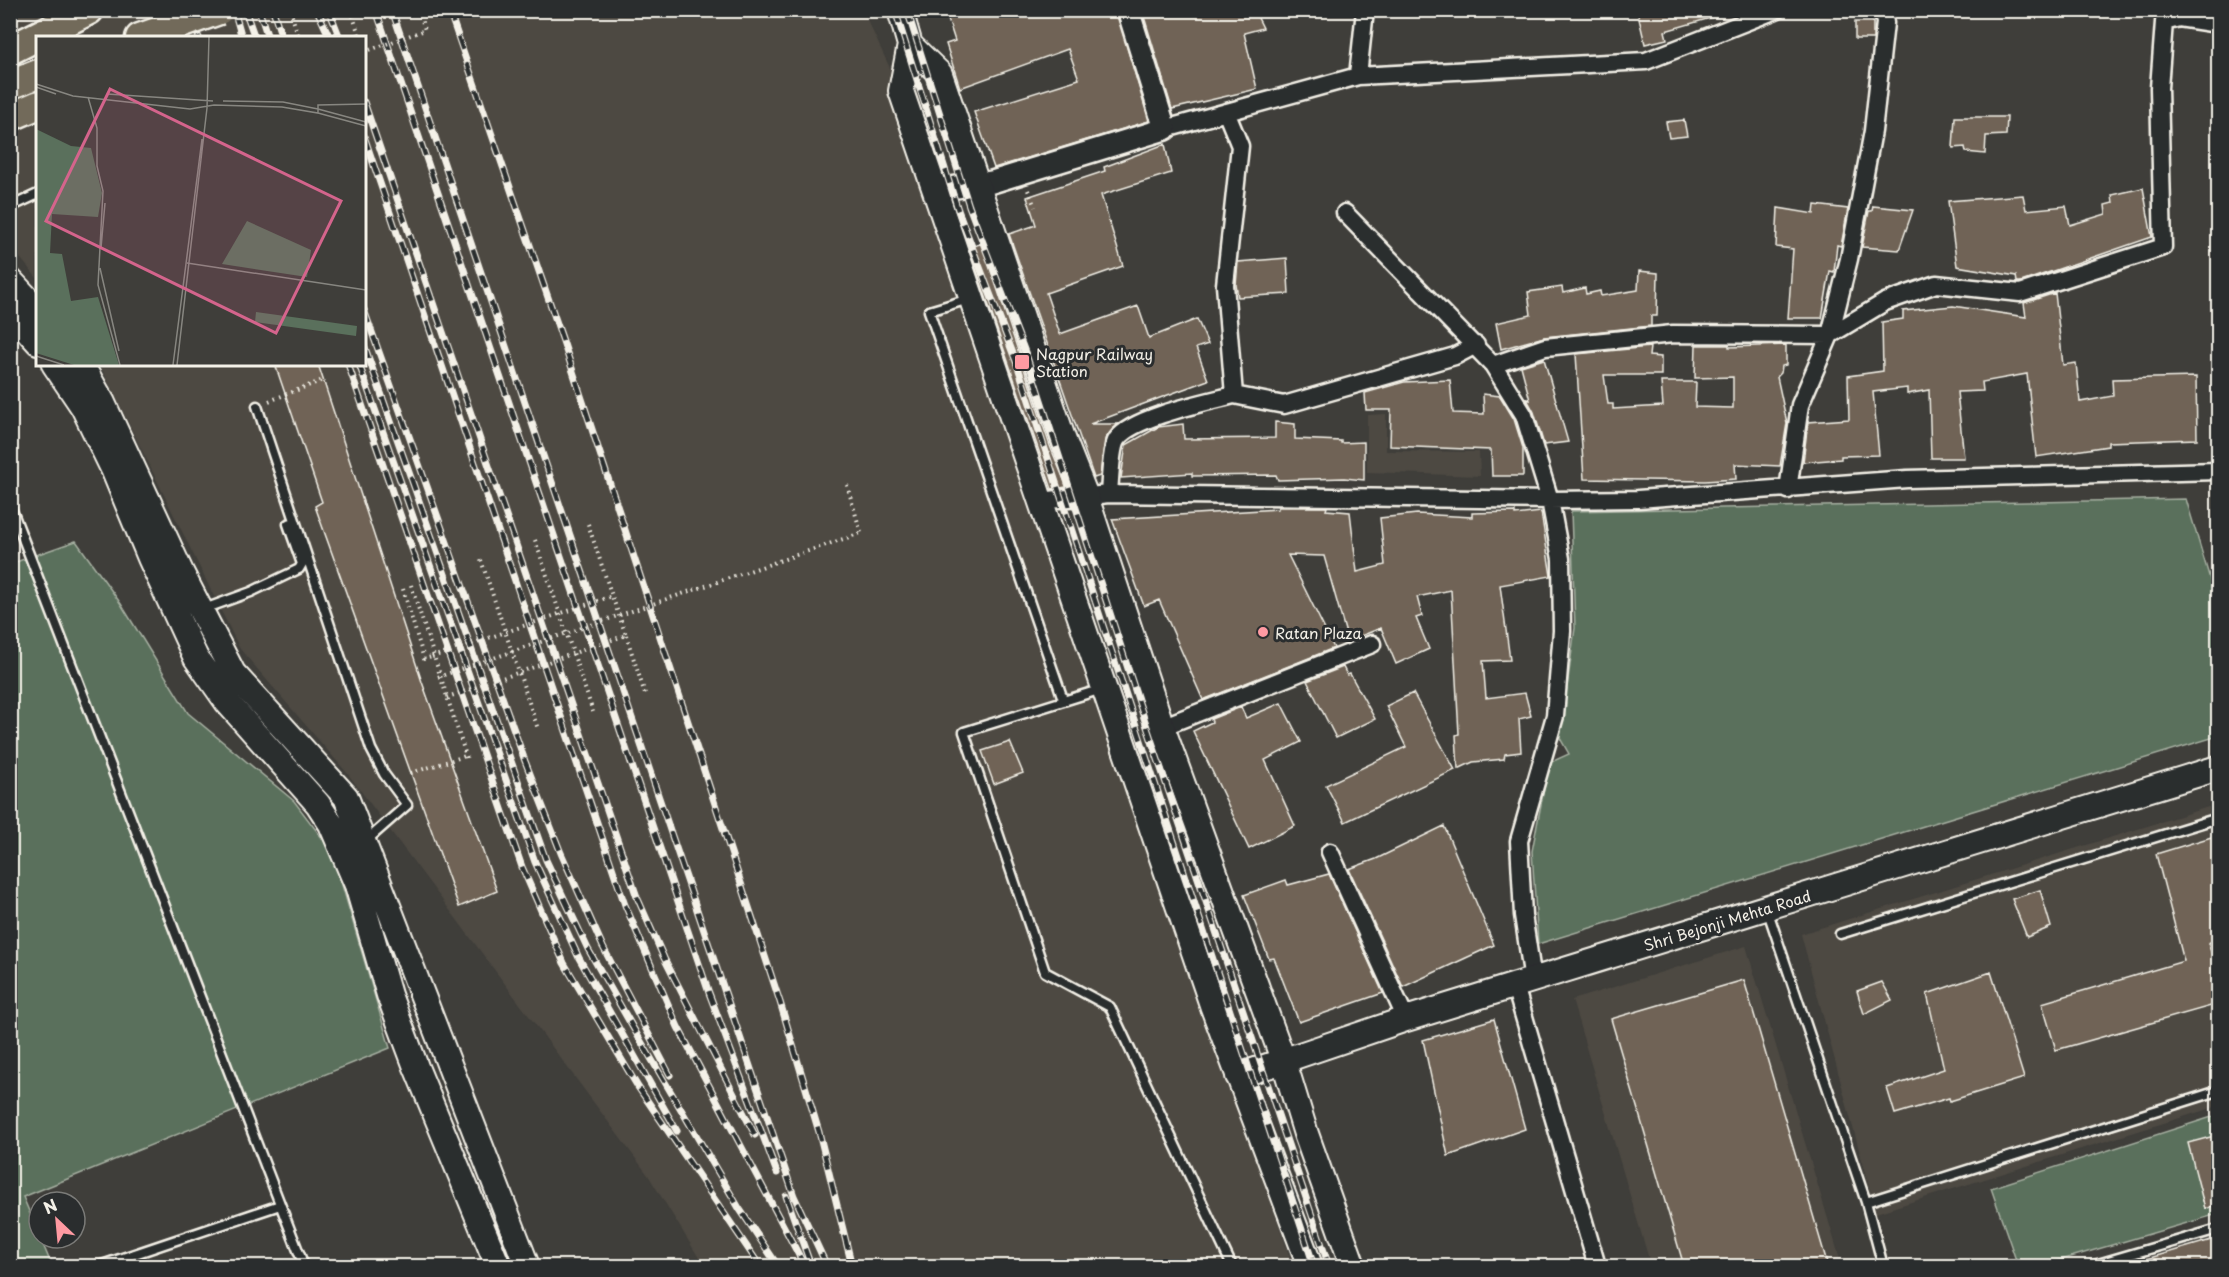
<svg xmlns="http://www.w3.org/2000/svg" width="2229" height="1277" font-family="'Playpen Sans',sans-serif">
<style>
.built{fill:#4d4942}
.green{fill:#5a705c;stroke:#a7b0a2;stroke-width:1.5}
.building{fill:#6f6456;stroke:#f4f1e8;stroke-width:1.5}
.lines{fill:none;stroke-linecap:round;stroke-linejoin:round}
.service-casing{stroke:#f4f1e8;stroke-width:13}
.minor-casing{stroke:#f4f1e8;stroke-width:21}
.tertiary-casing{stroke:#f4f1e8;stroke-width:26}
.secondary-casing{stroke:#f4f1e8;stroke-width:28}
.primary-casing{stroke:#f4f1e8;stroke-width:32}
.trunk-casing{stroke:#f4f1e8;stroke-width:33}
.path{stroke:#f4f1e8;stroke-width:4;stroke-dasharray:1.5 4.5;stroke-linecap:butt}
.service{stroke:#2a2d2e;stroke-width:8}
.minor{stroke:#2a2d2e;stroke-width:16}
.tertiary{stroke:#2a2d2e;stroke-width:21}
.secondary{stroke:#2a2d2e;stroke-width:24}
.primary{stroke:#726b5a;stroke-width:27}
.trunk{stroke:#726b5a;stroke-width:28}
.rail-casing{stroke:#f4f1e8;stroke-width:7}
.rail{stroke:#2a2d2e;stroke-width:4.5;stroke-dasharray:14;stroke-linecap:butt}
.trunk-bridge-casing{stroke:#f4f1e8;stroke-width:33;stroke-linecap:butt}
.path-bridge{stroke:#f4f1e8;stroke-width:4;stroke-dasharray:1.5 4.5;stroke-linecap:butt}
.trunk-bridge{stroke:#726b5a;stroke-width:28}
.poi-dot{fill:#ff9aa2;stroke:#2a2d2e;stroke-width:2}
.labels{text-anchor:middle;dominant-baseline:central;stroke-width:6;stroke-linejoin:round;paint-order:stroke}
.poi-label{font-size:15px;fill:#f4f1e8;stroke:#2a2d2e;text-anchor:start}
.street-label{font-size:15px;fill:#f4f1e8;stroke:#2a2d2e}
.inset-road{fill:none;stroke:#878680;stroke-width:1.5}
.view{fill:#d4648c;fill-opacity:0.15;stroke:#d4648c;stroke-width:3}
.inset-edge{fill:none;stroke:#f4f1e8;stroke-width:3}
</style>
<rect width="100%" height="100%" fill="#3f3e3a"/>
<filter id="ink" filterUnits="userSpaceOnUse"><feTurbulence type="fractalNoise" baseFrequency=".0167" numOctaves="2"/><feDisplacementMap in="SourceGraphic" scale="12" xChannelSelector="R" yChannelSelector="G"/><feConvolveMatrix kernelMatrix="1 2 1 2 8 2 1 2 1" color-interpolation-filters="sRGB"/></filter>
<g filter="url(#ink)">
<path class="built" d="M28 10 863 11 923 138 1103 712 1293 1266H704L648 1175 348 774 240 649 100 365 364 364V38H38L37 278 11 247 10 20Z
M1386 414V451L1479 452 1480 476 1367 472V415Z
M2218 804V1106L1876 1213 1801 934Z
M1746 946 1842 1266H1651L1572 1000Z"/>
<path class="green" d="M2186 499 2218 606V736L1538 944 1532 851 1549 763 1569 754 1560 738 1575 628 1571 511Z
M76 541 121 604 188 713 294 801 332 851 390 1048 23 1197 52 1266H11L10 564Z
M2218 1115V1214L2040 1266H2018L1991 1188Z"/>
<path class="building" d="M945 10H1116L1149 121 994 168 974 112 1079 79 1068 49 960 88 946 44 955 41Z
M1142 10H1254L1263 28 1244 33 1257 89 1172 109Z
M1637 10H1721V15L1665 31 1667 39 1645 44Z
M1855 22H1873V39H1855Z
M1955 117H2007L2006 135 1986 136 1985 154 1966 152 1965 147 1953 148Z
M1684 120 1687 136 1669 138 1666 122Z
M1165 144 1171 173 1101 195 1123 266 1046 293 1060 334 1138 306 1149 338 1197 319 1208 344 1196 348 1208 380 1090 424H1118L1105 439 1100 476 1094 478 1009 234 1036 225 1027 197 1105 171 1104 167Z
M2143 188 2152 237 2021 282H2017L2016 276 1957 266 1948 201 2023 195 2026 210 2066 206 2070 225 2106 214 2105 205 2113 203 2112 195Z
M1815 205 1848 209 1841 246 1837 245 1834 272 1830 271 1822 318H1788L1793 249 1776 247 1778 208 1814 214Z
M1873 206 1913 210 1899 250 1862 247 1869 211H1872Z
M982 243 1050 446 1067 487 1052 489 969 248Z
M1287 258 1289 294 1238 297 1236 285 1238 262Z
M1639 271 1658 273 1657 316H1651V326L1544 337 1501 349 1496 323 1531 315 1528 292 1562 287 1563 293 1585 288 1586 294 1600 291 1601 296 1638 290Z
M2055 293 2063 365 2076 363 2080 402 2113 396 2112 379 2196 377 2197 439 2108 442V446L2036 457 2027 374 1982 382 1983 391 1957 392 1964 458H1931L1929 390 1907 394V388L1873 392 1879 455 1841 456V459L1803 462 1808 422 1849 419 1848 376 1883 371 1882 322 1903 319V311L1953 306 2026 317 2024 303Z
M1696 345H1729V347L1786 345V365L1782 366 1781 373 1777 377 1787 423 1780 466 1735 464 1736 479 1705 481 1584 479 1576 354 1650 347 1649 356 1661 357V375H1604L1608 404H1613V409L1663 406 1661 382H1696L1695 407 1733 408V377L1695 378Z
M1544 359 1568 442 1544 445 1534 412 1527 399 1530 400 1521 366Z
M275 364H318L422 682 497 891 459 907 315 506 322 502Z
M1450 380 1453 413 1484 414 1483 394 1500 396 1514 419 1523 448V476H1492L1491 450 1390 446 1391 410H1366L1365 393 1404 382Z
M1275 422 1295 424V439L1341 441V443L1364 442V480L1344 478 1278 480 1276 475 1192 476V473L1121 478 1126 445 1158 427 1183 424 1184 439 1275 438Z
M1278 507H1327L1326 510 1350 512 1357 572 1385 565 1380 518 1417 514 1472 517V513L1515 512V515L1541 512 1551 576 1500 585 1510 660 1483 661 1486 698 1525 693 1531 716 1519 719 1521 752 1505 754 1504 759 1473 762 1458 769 1456 735 1459 734 1451 590 1417 597 1422 616 1416 618 1429 649 1396 664 1381 628 1348 641 1324 556 1288 555 1334 648 1203 700 1159 600 1144 606 1112 519 1278 509Z
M1343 667 1347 675 1350 674 1375 719 1336 738 1307 681Z
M1413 693 1455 770 1345 822 1326 785 1406 747 1386 706Z
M1281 703 1301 742 1265 760 1295 826 1249 849 1193 731 1212 722 1211 719 1241 707 1246 718Z
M1010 742 1023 773 994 784 982 751Z
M1444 826 1494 945 1403 987 1349 869 1376 859Z
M2218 835V939L2208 943 2218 972V1004L2056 1050 2042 1003 2184 961 2156 854Z
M1329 874 1383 993 1299 1022 1274 958 1269 959 1244 895 1286 880 1288 885Z
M2040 890 2051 927 2027 937 2012 899Z
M1991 972 2024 1078 1950 1101 1949 1098 1895 1114 1887 1088 1944 1069 1927 994Z
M1744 980 1828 1266H1684L1611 1019Z
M1882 982 1892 1000 1864 1014 1857 991Z
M1494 1019 1525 1129 1448 1156 1423 1040Z
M2218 1135V1204L2205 1209 2188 1143Z
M2218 1238V1266H2136V1262Z"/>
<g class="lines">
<defs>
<path id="service" d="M10 207 38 194
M969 299 929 311 1063 699
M257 406 371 749 384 774 407 805 366 841
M10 505 304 1266
M204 609 251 592 299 569 302 564 288 524 295 522
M1102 689 964 732 1045 972 1110 1007 1232 1266
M1767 909 1866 1202 2218 1091
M1840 934 2218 818
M1866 1202 1883 1266
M99 1266 280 1205
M2091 1266 2218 1229"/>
<path id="minor" d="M1358 76 1365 10
M1165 129 1358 76 1646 61 1776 10
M1345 213 1493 365 1524 415 1550 500 1638 499 1907 479 2218 471
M1493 365 1545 347 1673 334 1830 335 1885 302 1936 284 2020 293 2163 247 2159 88 2164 22 2179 18 2218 24
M1234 395 1284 405 1455 356 1476 345
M1788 490 1800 405 1830 335 1849 259 1873 131 1885 23 1883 10
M1109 494C1110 482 1111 447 1117 439 1133 417 1207 402 1234 395L1225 285 1240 146 1226 112
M1039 501 1109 494 1550 500 1561 559 1562 631 1555 716 1519 841 1523 915 1533 980
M1162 727 1372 644
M1330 852 1406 1019
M1515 986 1597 1266"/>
<path id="tertiary" d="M935 190 992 182 1165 129 1128 10"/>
<path id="secondary" d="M900 10 910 45 940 74 1064 441 1085 494 1162 727 1284 1062 1306 1134 1353 1266
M910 45 901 91 1212 1005 1310 1266
M10 280 38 310
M10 311 38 342
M54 364 83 407 113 469 150 558 196 658 227 702 318 804 331 824 357 885 389 995 416 1067 498 1266
M81 364 103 403 182 574 233 673 346 797 527 1266
M1238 1076 1406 1019 2218 768"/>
<path id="primary" d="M10 117 38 105"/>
<path id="trunk" d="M140 38 171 27
M10 50 89 10
M10 85 38 74"/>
</defs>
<use href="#service" class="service-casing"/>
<use href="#minor" class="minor-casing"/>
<use href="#tertiary" class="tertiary-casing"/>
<use href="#secondary" class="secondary-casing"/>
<use href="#primary" class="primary-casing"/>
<use href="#trunk" class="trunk-casing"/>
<path class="path" d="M290 10 299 38
M351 10 360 38
M419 10 425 30
M364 51H365
M1028 190 1035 207
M269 401 323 380
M847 485 861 533
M588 524 612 596
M535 540 593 712
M481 560 538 729
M411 585 468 762
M403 589 424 659 432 657
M626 635 645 694
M411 773 465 756"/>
<use href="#service" class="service"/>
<use href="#minor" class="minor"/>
<use href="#tertiary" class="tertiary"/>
<use href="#secondary" class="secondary"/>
<use href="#primary" class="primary"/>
<use href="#trunk" class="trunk"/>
<defs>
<path id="rail" d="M188 10 199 38
M234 10 242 38
M245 10 255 38
M259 10 268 38
M273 10 282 38
M317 10 330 38
M329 10 340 38
M376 10 709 993 777 1173
M392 10 794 1196 827 1266
M449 10 563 341 780 1002 819 1132 852 1266
M895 10 958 210 1017 364 1314 1266
M907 10 969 206 1028 360 1145 721 1329 1266
M364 102 637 897 664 958 755 1135
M364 136 625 905 678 1027 802 1261
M364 310 525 761 561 853 603 947 670 1075
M364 345 546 860 588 949 632 1026 739 1208 778 1266
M348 364 522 867 564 963 638 1087 760 1266
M359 364 535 862 579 958 677 1131
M786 1196 811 1266"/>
</defs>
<use href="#rail" class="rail-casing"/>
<use href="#rail" class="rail"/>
<defs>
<path id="trunk-bridge" d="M171 27 219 10"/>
</defs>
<use href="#trunk-bridge" class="trunk-bridge-casing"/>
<path class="path-bridge" d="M364 52 425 30
M432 657 612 596 626 635 445 698
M438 677 861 533"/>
<use href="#trunk-bridge" class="trunk-bridge"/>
</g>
</g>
<g class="poi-dot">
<rect x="1014" y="354" width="16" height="16" rx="3"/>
<circle cx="1263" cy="632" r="6"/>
</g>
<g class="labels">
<g class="poi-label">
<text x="1036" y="353">Nagpur Railway<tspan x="1036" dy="17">Station</tspan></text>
<text x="1275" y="632">Ratan Plaza</text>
</g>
<g class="street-label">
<text transform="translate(1727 920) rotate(-17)">Shri Bejonji Mehta Road</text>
</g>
</g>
<g transform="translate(36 36)">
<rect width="330" height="330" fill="#3f3e3a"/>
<path d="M0 93 35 110 55 112 66 157 62 181 16 178 14 217 26 218 35 265 62 261 83 329H38L0 317ZM211 185 275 214 271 241 186 228ZM220 276 321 290 320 300 219 286Z" fill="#5a705c"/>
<path class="inset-road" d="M0 48 37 60 154 73 178 69 246 71 282 77V69L330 68M0 51 20 58M71 58 177 65M52 61 61 92V130L67 155 62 249 84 329M187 65 247 66 282 73M282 73 330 86M282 77 330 90M65 212 69 167M151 227 330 254M64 232 83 315M0 320 28 329M137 329 166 103M141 329 171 72 173 1"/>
<path class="view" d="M74 53 305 165 240 297 10 185Z"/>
<rect width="330" height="330" class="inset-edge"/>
</g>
<rect width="2229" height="1277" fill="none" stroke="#2a2d2e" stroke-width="36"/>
<rect x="18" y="18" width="2193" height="1241" fill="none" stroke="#f4f1e8" stroke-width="2" filter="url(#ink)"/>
<g transform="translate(57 1220) rotate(334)"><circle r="28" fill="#2a2d2e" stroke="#7b7b78" stroke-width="1.5"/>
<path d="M0-4.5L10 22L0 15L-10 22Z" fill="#ff9aa2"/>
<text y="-9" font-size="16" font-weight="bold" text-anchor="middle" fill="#f4f1e8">N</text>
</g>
</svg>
